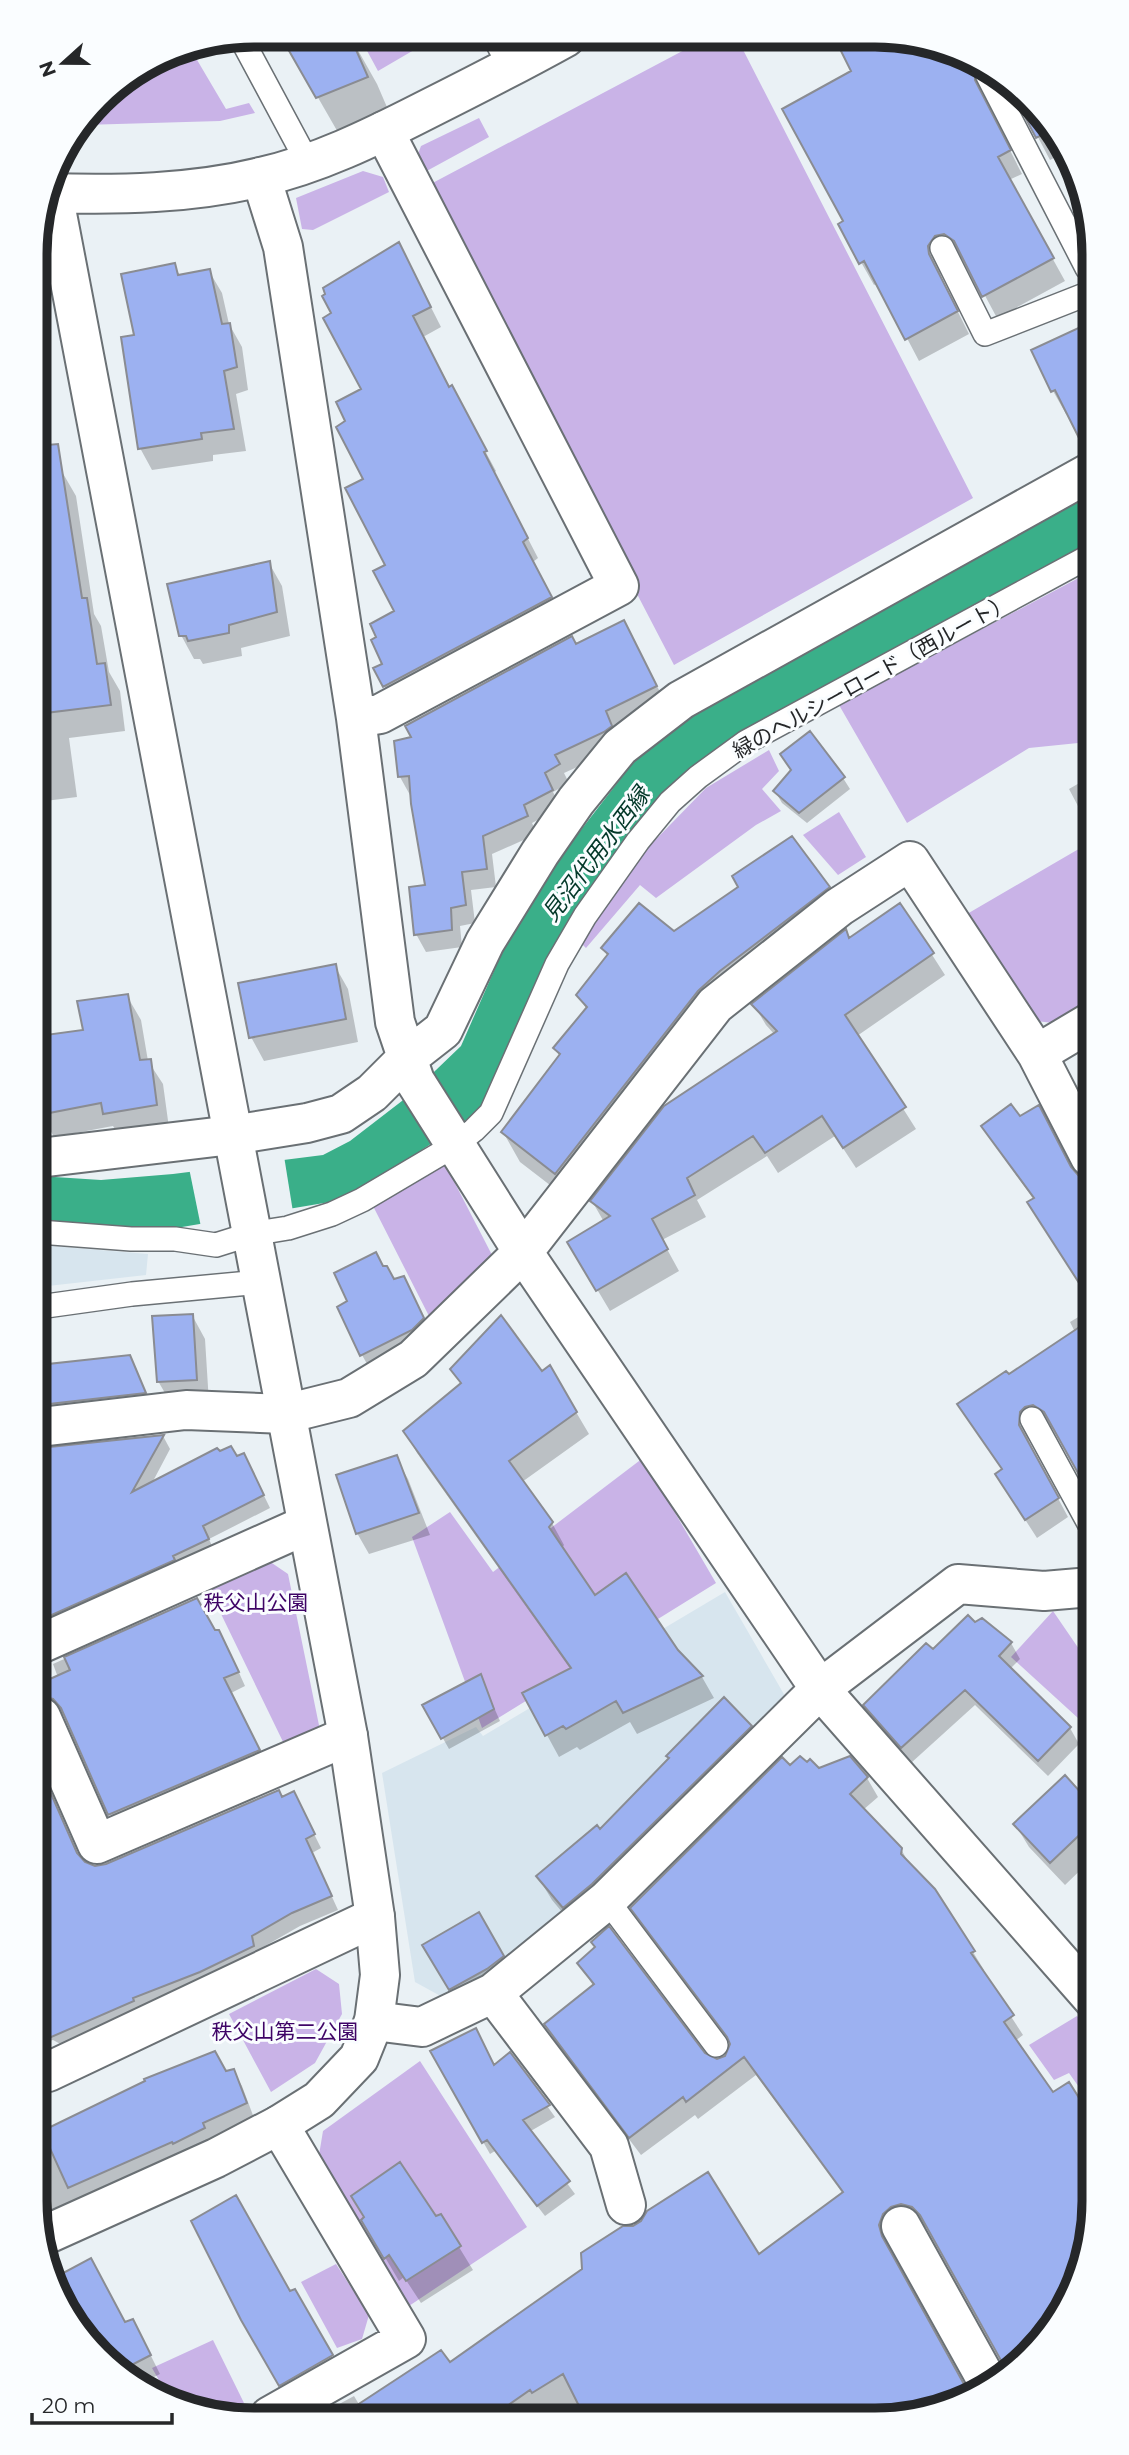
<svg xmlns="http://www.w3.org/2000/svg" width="1129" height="2455" font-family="Montserrat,'Noto Sans JP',sans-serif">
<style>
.built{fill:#d7e5ee}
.green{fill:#c9b3e7}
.water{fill:#3aaf89}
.pier{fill:#eaf1f5}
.shadow{fill:#0003}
.building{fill:#9cb1f1;stroke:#8a8c92;stroke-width:2}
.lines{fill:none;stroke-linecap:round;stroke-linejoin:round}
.service-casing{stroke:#6a7074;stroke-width:26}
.minor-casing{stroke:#6a7074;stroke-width:42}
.tertiary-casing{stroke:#6a7074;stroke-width:42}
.service{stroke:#fff;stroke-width:23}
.minor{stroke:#fff;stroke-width:38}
.tertiary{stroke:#fff;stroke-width:38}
.labels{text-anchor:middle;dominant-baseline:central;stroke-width:6;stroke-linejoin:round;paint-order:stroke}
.street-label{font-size:21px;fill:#252729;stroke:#fafdff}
.park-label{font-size:21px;fill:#3e0466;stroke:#fafdff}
.water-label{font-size:23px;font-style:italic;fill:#033829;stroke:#fafdff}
.rim{fill:none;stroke:#252729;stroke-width:9}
</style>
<rect width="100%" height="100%" fill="#eaf1f5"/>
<path class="built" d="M39 1245 148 1254 146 1275 39 1287Z
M725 1592 785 1696 512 1958 446 1999 415 1982 382 1773 476 1727 483 1736Z"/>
<path class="green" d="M359 36H438L378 71Z
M707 38H737L973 498 674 665 425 187Z
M190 48 226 109 249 103 255 113 220 121 83 125 109 90 171 52Z
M479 118 489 137 423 173 415 162 421 146Z
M363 171 383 177 389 192 313 230 302 229 296 198Z
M1088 573V742L1029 748 907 823 839 705Z
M769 750 779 771 762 789 781 811 756 825 656 898 640 885 586 948 577 939 630 866 706 788Z
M839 812 866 857 838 875 803 835Z
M1089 843V1007L1064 1024 1035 1021 967 914Z
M445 1164 492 1255 430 1318 373 1206Z
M643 1458 716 1583 482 1728 412 1537 450 1512 493 1572Z
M266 1559 288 1574 321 1735 287 1750 206 1583Z
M1053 1611 1092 1668V1727L1090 1729 1011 1657Z
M316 1969 339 1984 342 2014 315 2063 271 2092 229 2014Z
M1077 2016 1093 2034V2107L1069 2073 1054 2080 1029 2045Z
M420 2061 527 2227 406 2308 317 2167 323 2131Z
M336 2264 369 2315 362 2339 337 2348 301 2282Z
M213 2340 244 2403 219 2416H212L167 2394 152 2368Z"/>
<path class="water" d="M1087 495 1088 550 840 687 638 833 490 1097 468 1119 395 1168 355 1193 330 1202 182 1227 114 1231 39 1223V1176L101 1180 173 1174 323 1155 350 1141 411 1094 461 1046 504 948 536 888 642 751 693 714Z"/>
<path class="pier" d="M284 1156 293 1212 201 1227 189 1168Z"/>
<path class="shadow" d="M282 35 350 36 377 84 396 128 347 148Z
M837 39H917L1020 90 1064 144 1067 151 1050 160 1012 88 1003 82 988 89 985 96 987 105 1022 174 1009 180 1065 281 997 318 967 262 958 256 948 258 940 270 941 278 969 334 919 361 878 283 874 285 840 225 846 221 854 72Z
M409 264 441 327 423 337 496 471 494 473 538 558 533 562 562 618 396 706 375 669 384 664 396 611 387 566 365 480 348 422 364 390Z
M174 265 180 276 209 271 222 293 229 324 242 347 248 390 236 394 246 451 213 455V461L152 470 140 448 136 336Z
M1087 326V452L1068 413 1066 414 1053 391Z
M61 470 76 496 94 614 101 626 109 672 120 691 125 731 69 738 77 797 37 802 36 474Z
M269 563 282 586 290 636 241 648 242 656 203 664 200 659H194L181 635Z
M634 640 666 704 615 750 564 773 569 783 553 792 561 808 532 823 537 834 492 854 496 887 471 890 475 923 460 926 462 947 426 952 416 934 427 886 412 794 410 795 400 777 414 738 576 646Z
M792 772 843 778 850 789 807 823 782 803 775 791Z
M1088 778 1089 827 1069 789Z
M828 888 845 917 737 1001 572 1202 520 1162 503 1132 560 1057 555 1048 587 1010 578 995 608 957 603 948 674 933Z
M900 905 945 975 857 1036 916 1129 856 1168 835 1136 778 1173 767 1156 697 1200 706 1217 662 1240 679 1271 610 1311 569 1242 604 1222 592 1201 775 1035 766 1025 754 1005Z
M335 966 348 989 358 1042 264 1061 251 1037Z
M127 996 141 1020 148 1061 163 1084 169 1128 119 1136 113 1126 54 1137 41 1114 39 1103 38 1038 85 1032Z
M1090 1077V1105L1079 1084Z
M984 1126 1072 1172 1077 1176 1090 1180V1296L1041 1220 1034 1200 995 1145Z
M383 1268 394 1282 403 1278 436 1342 375 1378 362 1355 349 1302Z
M1090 1310 1091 1493 1056 1431 1045 1424 1031 1430 1028 1438 1030 1446 1068 1517 1037 1538 1008 1493 1003 1471 971 1423 1008 1377 1075 1332 1070 1322Z
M192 1315 205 1339 209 1403 172 1405 158 1381Z
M129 1357 152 1406 40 1421 39 1372Z
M550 1368 589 1434 522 1482 552 1523 564 1545 562 1548 594 1598 676 1651 702 1677 714 1698 637 1734 630 1722 580 1750 577 1747 559 1757 524 1693 571 1670 417 1453 405 1431 461 1385 453 1369 542 1374Z
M163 1436 170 1449 151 1485 236 1458 251 1469 270 1508 209 1539 215 1553 40 1631V1450Z
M396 1458 408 1479 430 1535 369 1554 357 1533Z
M196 1600 215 1632 227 1646 245 1686 231 1693 266 1765 118 1829 67 1717 56 1710 48 1697 63 1691 53 1664Z
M982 1620 1011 1643 1020 1659 1010 1669 1070 1728 1079 1744 1048 1776 975 1705 911 1763 874 1721 865 1705 933 1652Z
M480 1676 500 1721 449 1749 424 1705Z
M750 1727 764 1750 577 1930 552 1900 538 1877Z
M850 1758 867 1778 878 1797 863 1810 901 1849 911 1867 973 1952 984 1970 982 1972 1023 2035 1015 2041 1053 2094 1069 2084 1093 2124V2216L1077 2284 1048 2335 1008 2372 932 2233 925 2226 914 2223 893 2233 889 2245 892 2257 970 2395 932 2412 319 2415 354 2396 360 2406 450 2365 759 2257 843 2194 756 2075 698 2119 695 2115 641 2155 557 2044 546 2025 594 1987 579 1963 704 2055 717 2061 726 2057 732 2044 643 1927 632 1908 790 1768 819 1770Z
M41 1771 80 1859 84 1863 95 1868 106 1866 282 1799 300 1806 321 1848 312 1853 338 1910 300 1926 258 1950 260 1959 66 2047 53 2040 46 2042 42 2036Z
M1065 1778 1092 1808V1859L1065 1885 1029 1847 1015 1824Z
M478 1915 516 1980 464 2012 425 1945Z
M432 2052 494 2067 510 2054 555 2117 529 2132 575 2194 545 2216 495 2151 490 2154Z
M233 2071 242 2086 254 2118 210 2139 212 2144 42 2217V2133L147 2082Z
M440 2216 473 2270 421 2303 404 2277 399 2281 363 2220Z
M53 2281 125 2324 143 2340 160 2374 154 2377 161 2391 109 2365 72 2322Z
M294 2291 345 2379 294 2408 243 2319Z"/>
<path class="building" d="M280 35 350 36 368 77 316 98Z
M835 39H917L975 68V80L1011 150 998 157 1054 258 982 297 954 241 944 234 935 236 928 246 929 254 958 311 905 340 864 261 859 264 838 224 843 221 782 109 851 71Z
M1008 84 1020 90 1052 130 1036 138Z
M399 242 431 307 413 316 449 387 452 385 487 451 484 452 528 538 523 542 552 597 383 687 373 668 382 664 371 640 376 637 370 624 394 611 373 571 385 565 345 488 363 479 336 427 345 421 336 402 361 389 323 318 331 313 322 296 325 294 323 288Z
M175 263 178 275 210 269 222 324 230 323 237 367 224 371 234 429 201 433 202 439 138 449 121 337 134 335 121 274Z
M1087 324V452H1086L1055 390 1051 392 1031 350Z
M58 444 82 598H87L97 664 105 663 111 705 37 714 36 446Z
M270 561 277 612 229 625V633L188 641 186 636H179L167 584Z
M624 620 657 686 606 711 612 726 604 732 555 755 560 764 545 773 553 790 524 805 528 816 483 836 487 869 462 872 466 905 451 908 452 930 414 935 409 887 425 885 411 804 409 776 398 777 394 741 411 737 405 726 572 636 576 644Z
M810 731 845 777 799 813 773 791 791 770 780 754Z
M792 836 830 887 720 971 698 991 555 1174 501 1132 560 1054 553 1048 587 1007 576 995 608 954 601 948 639 903 674 931 738 887 732 876Z
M900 903 934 953 845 1015 906 1107 843 1148 822 1116 765 1153 753 1136 687 1178 695 1195 652 1219 668 1249 596 1291 567 1242 610 1216 590 1201 664 1106 777 1031 751 1004 846 929 849 938Z
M336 964 346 1019 249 1038 238 983Z
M128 994 140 1060 151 1059 157 1105 103 1114 101 1103 39 1115 38 1036 83 1030 77 1001Z
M1011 1104 1020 1116 1039 1105 1071 1167 1079 1176 1090 1179V1300L1027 1202 1034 1198 981 1126Z
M376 1252 383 1266H387L394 1279 404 1276 424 1318 412 1330 360 1356 337 1307 347 1301 334 1273Z
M193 1314 197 1380 157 1382 152 1316Z
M501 1315 542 1371 550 1365 577 1412 509 1461 553 1522 549 1527 595 1595 626 1573 678 1650 703 1676 623 1713 616 1701 566 1729 563 1726 545 1736 522 1693 571 1668 403 1431 461 1383 450 1369Z
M1090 1320 1091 1477 1083 1482 1044 1412 1033 1405 1025 1407 1020 1412 1019 1425 1059 1498 1025 1520 995 1474 1002 1469 957 1404 1006 1371 1009 1374Z
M130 1355 146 1393 40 1405 39 1365Z
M164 1435 132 1492 217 1448 220 1451 231 1446 237 1456 244 1453 264 1495 203 1526 209 1539 173 1556 175 1560 45 1618 40 1609V1448Z
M397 1455 419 1513 356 1534 336 1475Z
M197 1598 215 1630H219L239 1672 224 1678 260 1750 108 1815 61 1708 53 1699 41 1696V1683L70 1670 64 1657Z
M968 1615 975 1622 982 1618 1012 1642 999 1656 1071 1727 1038 1761 965 1690 901 1748 863 1705 926 1643 933 1649Z
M481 1674 494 1709 441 1739 422 1705Z
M724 1697 752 1726 592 1884 563 1908 536 1876 597 1825 600 1829 669 1758 666 1756Z
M800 1756 807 1762 810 1759 819 1768 850 1756 868 1777 850 1794 902 1848 901 1854 935 1889 975 1951 971 1953 1014 2015 1004 2022 1053 2092 1069 2082 1093 2120 1094 2216 1077 2284 1048 2335 1008 2373 920 2215 912 2207 901 2204 891 2207 883 2214 879 2225 882 2236 970 2395 932 2412 583 2414 563 2374 532 2393 530 2390 494 2415H342L441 2350 450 2362 582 2269 581 2253 623 2226H633L641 2221 647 2211 708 2172 759 2254 843 2192 744 2057 686 2102 683 2097 629 2138 544 2024 594 1984 577 1963 595 1947 591 1942 609 1926 705 2053 717 2059 725 2056 730 2044 727 2037 630 1908 782 1757 790 1765Z
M41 1771 77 1853 85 1862 95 1866 106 1864 279 1790 282 1797 294 1791 315 1834 306 1839 332 1896 292 1913 252 1936 254 1946 200 1972 133 1998 134 2001 42 2041Z
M1065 1775 1092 1805V1823L1050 1863 1013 1824Z
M479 1912 504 1956 487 1969 449 1990 422 1945Z
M476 2028 494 2065 510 2052 550 2105 523 2120 570 2181 537 2206 487 2140 482 2143 430 2051Z
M215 2051 226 2071 234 2069 247 2103 203 2123 205 2128 173 2144 172 2142 68 2188 42 2131 145 2081 144 2079Z
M400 2162 436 2216 441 2214 461 2246 406 2281 389 2255 384 2259 361 2220 364 2217 351 2196Z
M236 2195 290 2291 295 2289 333 2355 279 2386 241 2320 191 2221Z
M91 2258 125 2322 133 2319 151 2355 120 2371 109 2365 72 2322 52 2279Z"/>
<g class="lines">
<defs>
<path id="service" d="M494 37 511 68
M241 38 308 163
M987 74 1087 268
M942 248 985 334 1087 294
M39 1232 131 1239H175L216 1245 251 1234 288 1228 332 1214 362 1200 455 1145 474 1130 491 1113 557 964 585 916 638 841 670 802 698 777 746 742 1088 557
M39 1307 132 1294 260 1282
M1032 1419 1091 1527
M607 1900 716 2045"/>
<path id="minor" d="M261 177 283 247 356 718 395 1022 415 1081 523 1252 820 1689 1093 1999
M356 718 380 714 619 586 384 131
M1037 1054 1090 1157
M39 1158 232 1135 307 1123 341 1114 372 1093 406 1059 443 1030 485 942 540 853 576 801 620 747 681 700 1087 474
M40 1427 186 1410 285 1414 349 1398 413 1359 523 1252 715 1005 839 907 910 861 1037 1054 1089 1023
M40 1644 306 1525
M41 1717 97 1844 348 1736
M493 1993 609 2146 626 2205
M374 2021 422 2027 493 1993 607 1900 820 1689 958 1584 1044 1591 1091 1587
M42 2071 48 2072 375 1917
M901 2226 990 2386
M270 2416 406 2339 279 2125"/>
<path id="tertiary" d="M48 193C119 195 191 194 261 177 318 164 371 138 424 111 472 87 519 63 566 37
M43 2236 216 2158 279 2125 319 2100 359 2058 374 2021 380 1975 375 1917 348 1736 53 193"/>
</defs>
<use href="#service" class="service-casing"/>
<use href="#minor" class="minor-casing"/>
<use href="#tertiary" class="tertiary-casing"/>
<use href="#service" class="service"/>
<use href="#minor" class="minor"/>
<use href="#tertiary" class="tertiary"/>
</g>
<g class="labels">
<g class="street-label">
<text transform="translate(872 676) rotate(-29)">緑のヘルシーロード（西ルート）</text>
</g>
<g class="park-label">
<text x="256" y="1602">秩父山公園</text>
<text x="285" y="2031">秩父山第二公園</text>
</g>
<g class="water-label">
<text transform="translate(596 854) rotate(-53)">見沼代用水西縁</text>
</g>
</g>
<path d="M0 0H1129V2455H0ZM254 47H875A207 207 0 0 1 1082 254V2201A207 207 0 0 1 875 2408H254A207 207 0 0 1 47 2201V254A207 207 0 0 1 254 47Z" fill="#fafdff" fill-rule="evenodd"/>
<path class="rim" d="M254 47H875A207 207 0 0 1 1082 254V2201A207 207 0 0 1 875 2408H254A207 207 0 0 1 47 2201V254A207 207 0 0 1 254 47Z"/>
<g transform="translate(63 63) rotate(249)" stroke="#fafdff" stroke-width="5" paint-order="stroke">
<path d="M0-5L12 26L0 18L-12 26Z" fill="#252729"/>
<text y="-10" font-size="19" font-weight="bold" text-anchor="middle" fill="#252729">N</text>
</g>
<path d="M32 2413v10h140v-10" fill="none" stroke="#252729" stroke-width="3.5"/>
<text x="42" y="2413" font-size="21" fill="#252729" stroke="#fafdff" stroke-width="5" paint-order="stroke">20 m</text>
</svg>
